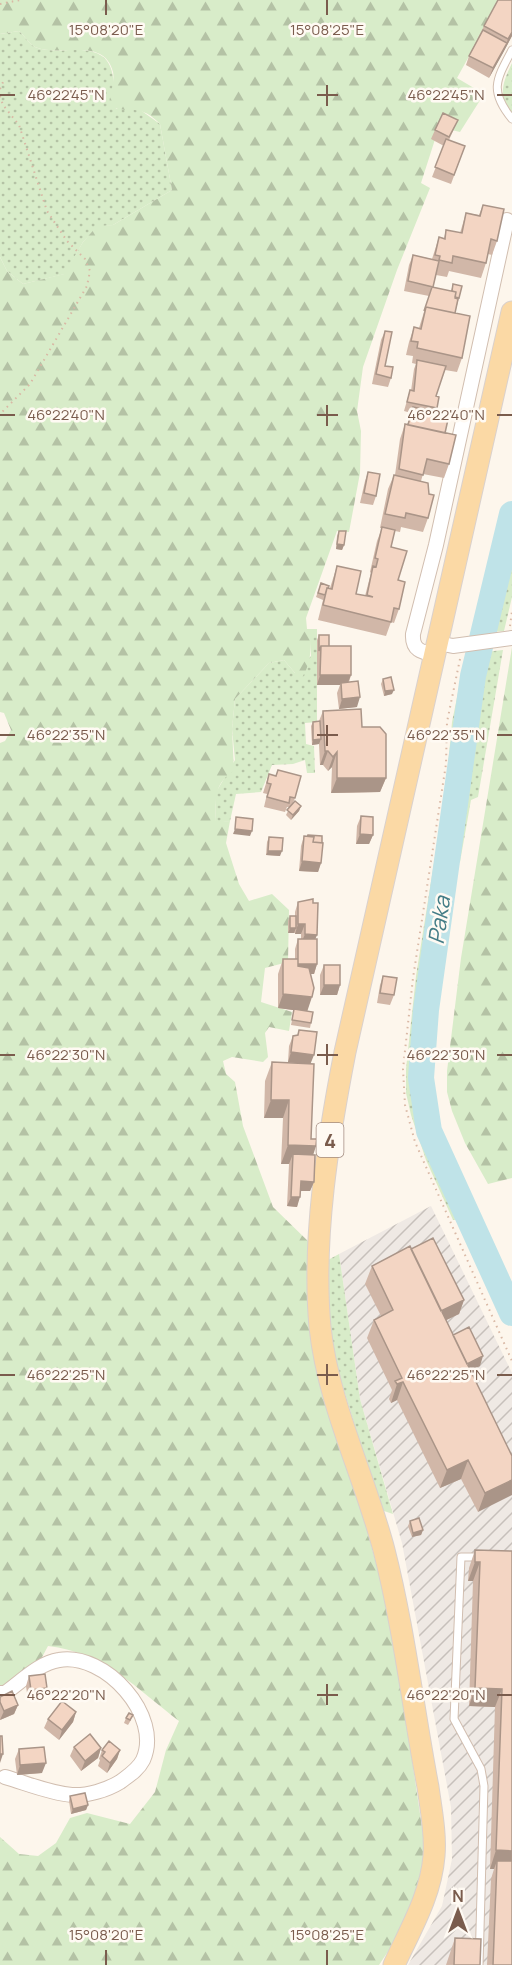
<svg xmlns="http://www.w3.org/2000/svg" width="512" height="1965" font-family="Manrope,sans-serif">
<style>
.industrial{fill:url(#industrial-furrows)}
.grass{fill:url(#grass-dots)}
.forest{fill:url(#forest-firs)}
.lines{fill:none;stroke-linecap:round;stroke-linejoin:round}
.river{stroke:#bfe3e8;stroke-width:26}
.service-casing{stroke:#d1beb0;stroke-width:9}
.minor-casing{stroke:#d1beb0;stroke-width:16}
.primary-casing{stroke:#dad1cd;stroke-width:23}
.path{stroke:#d9b8a5;stroke-width:2;stroke-dasharray:1.5 4.5;stroke-linecap:butt}
.service{stroke:#fff;stroke-width:7}
.minor{stroke:#fff;stroke-width:14}
.primary{stroke:#fbd9a5;stroke-width:21}
.wall{fill:#d1b7a8}
.shaded-wall{fill:#aa9588}
.building{fill:#f3d5c3;stroke:#aa9588;stroke-width:1.5}
.ticks{fill:none;stroke:#7a5c4d;stroke-width:2}
.labels{text-anchor:middle;dominant-baseline:central;stroke-width:5;stroke-linejoin:round;paint-order:stroke}
.shield{fill:#fffaf3;stroke:#a28b7f;stroke-width:1.5}
.shield-label{font-size:20px;font-weight:bold;fill:#7a5c4d}
.water-label{font-size:22px;font-style:italic;fill:#437c86;stroke:#fffaf3}
.ticks-label{font-size:15px;text-anchor:middle;fill:#7a5c4d;stroke:#fffaf3;stroke-width:5;stroke-linejoin:round;paint-order:stroke}
</style>
<defs>
<pattern id="industrial-furrows" width="10" height="10" patternUnits="userSpaceOnUse" patternTransform="scale(1.5)"><rect width="10" height="10" fill="#efe9e4"/><path d="M-1 1l2-2M0 10L10 0M9 11l2-2" fill="none" stroke="#c7c0bb"/></pattern>
<pattern id="grass-dots" width="8" height="8" patternUnits="userSpaceOnUse" patternTransform="scale(1.5)"><rect width="8" height="8" fill="#d8ecc9"/><path d="M2 2h.1M6 6h.1" fill="none" stroke="#b4c2a5" stroke-width="1.8" stroke-linecap="round"/></pattern>
<pattern id="forest-firs" width="22" height="20" patternUnits="userSpaceOnUse" patternTransform="scale(1.5)"><rect width="22" height="20" fill="#d8ecc9"/><path d="M5 1l3.5 6h-7zM16 11l3.5 6h-7z" fill="#b4c2a5"/></pattern>
</defs>
<rect width="100%" height="100%" fill="#fdf6ec"/>
<path class="industrial" d="M431 1206 512 1373V1965H408L442 1906 452 1859 451 1807 402 1543 360 1399 339 1254Z"/>
<path class="grass" d="M19 31C24 35 29 44 35 47 44 51 58 51 68 50 116 48 113 69 116 109H139L160 124 172 190 113 225 97 227 83 242 65 274 23 284 7 271 0 257V34Z
M512 63V113C497 96 503 82 512 63Z
M512 556V597L504 631 491 632Z
M311 629H317V722L305 723 306 744 314 746 315 773H307L305 760 293 764 272 765 261 792 236 794 230 821 216 823 215 794 235 760 232 729 235 699 269 663 284 660 295 673 311 656Z
M503 650 478 797 471 800 460 862 451 866 485 652Z
M475 652 426 959 414 1071 421 1118 461 1220H453L426 1160 411 1115 406 1093V1069L416 976 446 787 452 722 466 653Z
M339 1254 360 1399 393 1514 384 1511 379 1504 334 1358 329 1330 328 1260Z"/>
<path class="forest" d="M0 0H500L457 78 484 94 460 132 439 127 421 183 430 188 397 270 363 367 357 411 361 431 360 473 349 532 337 531 306 618 307 629H311C311 647 312 665 300 680L296 679 295 673 284 660 269 663 235 699 232 729 234 771C214 783 215 800 216 822L230 821 226 843 239 884 249 901 272 894 289 910 288 962 265 968 261 1002 292 1012 289 1031 269 1027 265 1033 268 1057 263 1062 232 1057 223 1061 226 1074 235 1082 243 1126 273 1207 312 1245 354 1480 384 1594 404 1705 424 1841 423 1867 414 1900 391 1947 379 1965H0V1837L19 1854 38 1856 56 1843 70 1818 87 1813 130 1824 155 1792 166 1750 179 1721C137 1689 104 1652 48 1646L40 1661 0 1688V743L5 741 11 730 4 713 0 712V257L7 271 23 284 64 274 83 242 97 226 113 225 172 190 160 124C137 100 128 117 109 105 110 96 115 81 113 72 104 36 60 58 35 47 29 44 24 35 19 31L0 34Z
M512 647V1178L488 1184 465 1143 452 1111 447 1092V1071L461 958Z"/>
<g class="lines">
<path class="river" d="M512 514 473 676 426 1010 421 1078 429 1131 512 1313"/>
<defs>
<path id="service" d="M512 50C496 80 489 91 512 119
M479 1965 484 1786 481 1769 454 1719 461 1557H481"/>
<path id="minor" d="M438 643 453 646 512 638
M435 655C421 652 412 650 413 634L436 545 507 220
M0 1693H5C22 1681 39 1663 59 1660 105 1652 163 1716 143 1760 138 1770 128 1776 120 1782 107 1790 87 1796 72 1795 49 1793 26 1783 5 1777"/>
<path id="primary" d="M394 1965C410 1930 431 1895 434 1856 436 1834 431 1809 428 1787 413 1708 404 1628 384 1550 365 1477 328 1404 320 1327 312 1239 328 1139 345 1052L512 312"/>
</defs>
<use href="#service" class="service-casing"/>
<use href="#minor" class="minor-casing"/>
<use href="#primary" class="primary-casing"/>
<path class="path" d="M0 4 20 0
M0 89 3 82
M0 96 3 105 19 125 47 211 67 241 85 259 90 271 87 286 30 384 0 414
M510 626 512 611
M460 659 447 722 446 764 413 978 403 1069 405 1105 415 1142 512 1361"/>
<use href="#service" class="service"/>
<use href="#minor" class="minor"/>
<use href="#primary" class="primary"/>
</g>
<path class="wall" d="M484 26 512 36 489 78 466 65 469 56Z
M458 120 449 140 465 146 451 184 432 177 444 146 431 139 435 130Z
M483 205 497 241 492 255 488 254 486 263 481 278 449 271 447 277 436 275 433 287 451 291 453 284 459 298 455 313 462 358 457 372 445 370 436 396 437 408 436 412 445 433 449 464 444 478 423 474 421 481 428 518 423 532 401 527 400 532 395 531 391 547 398 580 399 609 394 623 391 622 386 636 318 620 323 600 316 597 321 583 330 588 337 566 356 594 365 596 371 573 370 572 377 541 382 528H380L388 489 394 475H395L400 439 405 424 407 425 411 413 404 411 410 390 411 391 414 369 416 364 412 363 413 356 406 355 409 342 414 327 419 328 429 296 404 291 409 265 413 255 432 259 439 237 444 238 446 230 460 233 466 213 479 215Z
M385 331V366L391 378 388 387 372 384 381 340Z
M368 472 376 496 373 505 360 503 365 481Z
M339 531 344 545 342 550 336 549 337 536Z
M319 635 329 646 351 675 349 682 357 707 339 709 337 693 340 685H317V640Z
M383 679 392 694 384 696 381 684Z
M323 711 362 727 386 778 380 792 331 793 332 767 328 771 323 765H320L319 744 312 745 311 726 313 722 319 721Z
M278 770 295 798 293 803 301 806 299 811 291 820 286 815 290 807H287L285 812 264 807 267 794 263 793 269 774 276 776Z
M361 816 373 835 369 844H356L357 826Z
M304 836 321 863 318 872 299 871 301 846Z
M269 837 280 856 266 855 267 842Z
M298 902 317 935 315 939 317 964 314 974H311L307 1011 311 1023 310 1028 291 1025 294 1010 278 1008V974L283 959H295V949L298 939H301V934H295V933H288V921L290 916H295V912Z
M324 965 340 985 337 995H320V975Z
M383 976 394 995 390 1005 377 1003 380 985Z
M299 1030 311 1064V1139L313 1155 314 1182 310 1191H300L297 1207 287 1206 289 1164H281L283 1118H264L265 1081 272 1062 298 1063 288 1062 289 1046 293 1036H297Z
M411 1249 464 1300 459 1314 446 1320 453 1335 480 1366 470 1370 512 1456 478 1512 461 1479 440 1488 397 1400 391 1403 389 1399 392 1390 367 1338 374 1320 381 1316 365 1284 372 1266Z
M410 1521 423 1530 421 1535 412 1537 408 1526Z
M475 1550 512 1551V1965H487L491 1879 494 1869H490L495 1707 469 1706 473 1581H468L469 1568Z
M29 1676 47 1688 44 1697 28 1700 26 1686Z
M0 1697 18 1705 14 1714 0 1720Z
M76 1712 73 1722 59 1740 44 1728 48 1719Z
M126 1718 131 1720 128 1725 124 1723Z
M74 1747 101 1748 98 1758 81 1771 70 1756Z
M19 1749 42 1773 17 1775 15 1759Z
M102 1750H120L117 1759 107 1773 98 1766 100 1760 99 1759Z
M70 1796 88 1805 86 1810 71 1814 69 1801Z
M455 1938 480 1965H446Z"/>
<path class="shaded-wall" d="M512 32V36L503 53 508 39Z
M507 43 503 53 489 78 493 68Z
M337 544 344 545 342 550 336 549Z
M320 675H351L347 685 341 683 340 685H317Z
M394 690 392 694 384 696 385 691Z
M360 697 357 707 339 709 342 699Z
M321 739 319 744 312 745 313 740Z
M325 751H328L323 765H320Z
M337 752 332 767 328 771 333 757Z
M337 778H386L380 792 331 793Z
M301 806 299 811 291 820 293 815Z
M235 829 252 831 250 836 233 834Z
M360 834 373 835 369 844H356Z
M268 851H282L280 856 266 855Z
M302 861 321 863 318 872 299 871Z
M298 924H305L301 934H295Z
M290 928H296L294 933H288Z
M305 934 317 935 313 944H301Z
M298 964H317L314 974H295Z
M324 985H340L337 995H320Z
M283 994 312 997 307 1012 278 1008Z
M291 1052 314 1055 310 1065 288 1062Z
M271 1100H289L283 1118H264Z
M288 1145 316 1146 310 1165 293 1154 289 1164H281Z
M301 1181 314 1182 310 1191H297Z
M291 1197H300L297 1207 287 1206Z
M464 1300 459 1314 434 1326 439 1312Z
M483 1356 480 1366 458 1376 462 1367Z
M403 1382 397 1400 391 1403 397 1384Z
M468 1460 461 1479 440 1488 447 1470Z
M512 1480V1495L478 1512 485 1493Z
M423 1530 421 1535 412 1537 413 1533Z
M475 1562H480L473 1581H468Z
M47 1688 44 1697 28 1700 31 1690Z
M475 1688 502 1689 495 1707 469 1706Z
M18 1705 14 1714 0 1720 4 1711Z
M76 1712 73 1722 59 1740 62 1730Z
M101 1748 98 1758 81 1771 85 1761Z
M120 1750 117 1759 107 1773 110 1763Z
M0 1754H3L0 1763Z
M46 1763 42 1773 17 1775 20 1765Z
M88 1805 86 1810 71 1814 73 1809Z
M496 1850 512 1851V1870L497 1861 494 1869H490Z"/>
<path class="building" d="M498 0H512V32L508 39 484 26Z
M483 30 507 43 493 68 469 56Z
M443 113 458 120 449 137 435 130Z
M446 139 465 146 454 175 435 167Z
M483 205 504 209 497 241 491 239 486 263 453 256 452 263 439 260 440 256 435 255 439 237 445 239 446 230 462 233 466 213 480 216Z
M413 255 439 261 433 287 408 281Z
M453 284 462 286 459 298 455 297 456 292 452 291Z
M432 287 456 292 455 298 458 299 455 313 426 307 424 311Z
M426 307 470 316 462 358 417 348 418 342 411 341 414 327 421 329Z
M385 331 392 332 385 366 393 367 391 378 376 374Z
M417 360 446 366 436 396 439 397 437 408 407 402 410 390 414 391Z
M413 407 449 415 445 433 408 425Z
M405 424 456 435 449 464 427 459 423 475 399 469Z
M368 472 380 474 376 496 364 493Z
M394 475 428 483 429 494 434 495 428 518 406 513 405 518 385 514Z
M382 527 395 530 391 547 407 551 398 580 405 582 399 609 394 608 391 622 323 605 327 588 332 589 337 566 361 571 356 594 373 597 367 595 373 566 376 567 378 559 375 558Z
M339 531H346L344 545 337 544Z
M321 583 329 586 328 588H327L325 595 318 593Z
M319 635H329V646H321L319 651Z
M321 646H351V675H320Z
M391 677 394 690 385 691 383 679Z
M358 681 360 697 342 699 341 683Z
M361 709 362 727H380L386 734V778H337V752L333 757 328 751H325L323 711Z
M320 721 321 739 313 740V722Z
M278 770 301 776 295 798 290 797 289 803 267 797 271 784 267 783 269 774 276 776Z
M295 801 301 806 293 815 287 810Z
M361 816 373 817V835L360 834Z
M236 817 253 819 252 831 235 829Z
M308 835 322 836V843L313 842 314 837 308 836Z
M304 836 314 837 313 842 323 843 321 863 302 861Z
M269 837 283 838 282 851H268Z
M313 899V903H318L317 935 305 934V924H298V902Z
M290 916H296V928H290Z
M298 939H317V964H298Z
M283 959H298V966L309 968 314 988 312 997 283 994Z
M324 965H340V985H324Z
M383 976 397 978 394 995 380 993Z
M294 1009 313 1012 311 1023 292 1020Z
M299 1030 317 1032 314 1055 291 1052 293 1036 298 1035Z
M272 1062 314 1064 311 1139H317L316 1146 288 1145 289 1100H271Z
M293 1154 315 1155 314 1182 301 1181 300 1197H291Z
M433 1238 464 1300 441 1311 411 1249Z
M410 1246 512 1456V1480L485 1493 468 1460 447 1470 403 1382 397 1384 395 1381 402 1378 374 1320 393 1310 372 1266Z
M469 1327 483 1356 467 1364 453 1335Z
M419 1518 423 1530 413 1533 410 1521Z
M475 1550 512 1551V1851L496 1850 502 1689 475 1688 480 1562H475Z
M45 1674 47 1688 31 1690 29 1676Z
M12 1691 18 1705 4 1711 0 1702V1697Z
M62 1701 76 1712 62 1730 48 1719Z
M129 1713 133 1715 130 1720 126 1718Z
M90 1734 101 1748 85 1761 74 1747Z
M0 1736H2L3 1754H0Z
M109 1741 120 1750 110 1763 102 1756 105 1752 102 1750Z
M44 1747 46 1763 20 1765 19 1749Z
M85 1793 88 1805 73 1809 70 1796Z
M497 1861H512V1965H493Z
M455 1938 481 1939 480 1965H454Z"/>
<path class="ticks" d="M106 0V15M327 0V15M327 85V106M0 95H15M317 95H338M497 95H512M327 405V426M0 415H15M317 415H338M497 415H512M327 725V746M0 735H15M317 735H338M497 735H512M327 1044V1065M0 1055H15M317 1055H338M497 1055H512M327 1364V1385M0 1375H15M317 1375H338M497 1375H512M327 1684V1705M0 1695H15M317 1695H338M497 1695H512M106 1950V1965M327 1950V1965"/>
<g class="labels">
<rect class="shield" x="316.5" y="1123" width="27" height="34" rx="4.5"/>
<g class="shield-label">
<text x="330" y="1140">4</text>
</g>
<g class="water-label">
<text transform="translate(439 920) rotate(-82)">Paka</text>
</g>
</g>
<g class="ticks-label">
<text x="106" y="35">15°08'20"E</text>
<text x="327" y="35">15°08'25"E</text>
<text x="66" y="100">46°22'45"N</text>
<text x="446" y="100">46°22'45"N</text>
<text x="66" y="420">46°22'40"N</text>
<text x="446" y="420">46°22'40"N</text>
<text x="66" y="740">46°22'35"N</text>
<text x="446" y="740">46°22'35"N</text>
<text x="66" y="1060">46°22'30"N</text>
<text x="446" y="1060">46°22'30"N</text>
<text x="66" y="1380">46°22'25"N</text>
<text x="446" y="1380">46°22'25"N</text>
<text x="66" y="1700">46°22'20"N</text>
<text x="446" y="1700">46°22'20"N</text>
<text x="106" y="1940">15°08'20"E</text>
<text x="327" y="1940">15°08'25"E</text>
</g>
<g transform="translate(458 1911)" stroke="#fffaf3" stroke-width="4.5" paint-order="stroke">
<path d="M0-4.5L10 22L0 15L-10 22Z" fill="#7a5c4d"/>
<text y="-9" font-size="16" font-weight="bold" text-anchor="middle" fill="#7a5c4d">N</text>
</g>
</svg>
